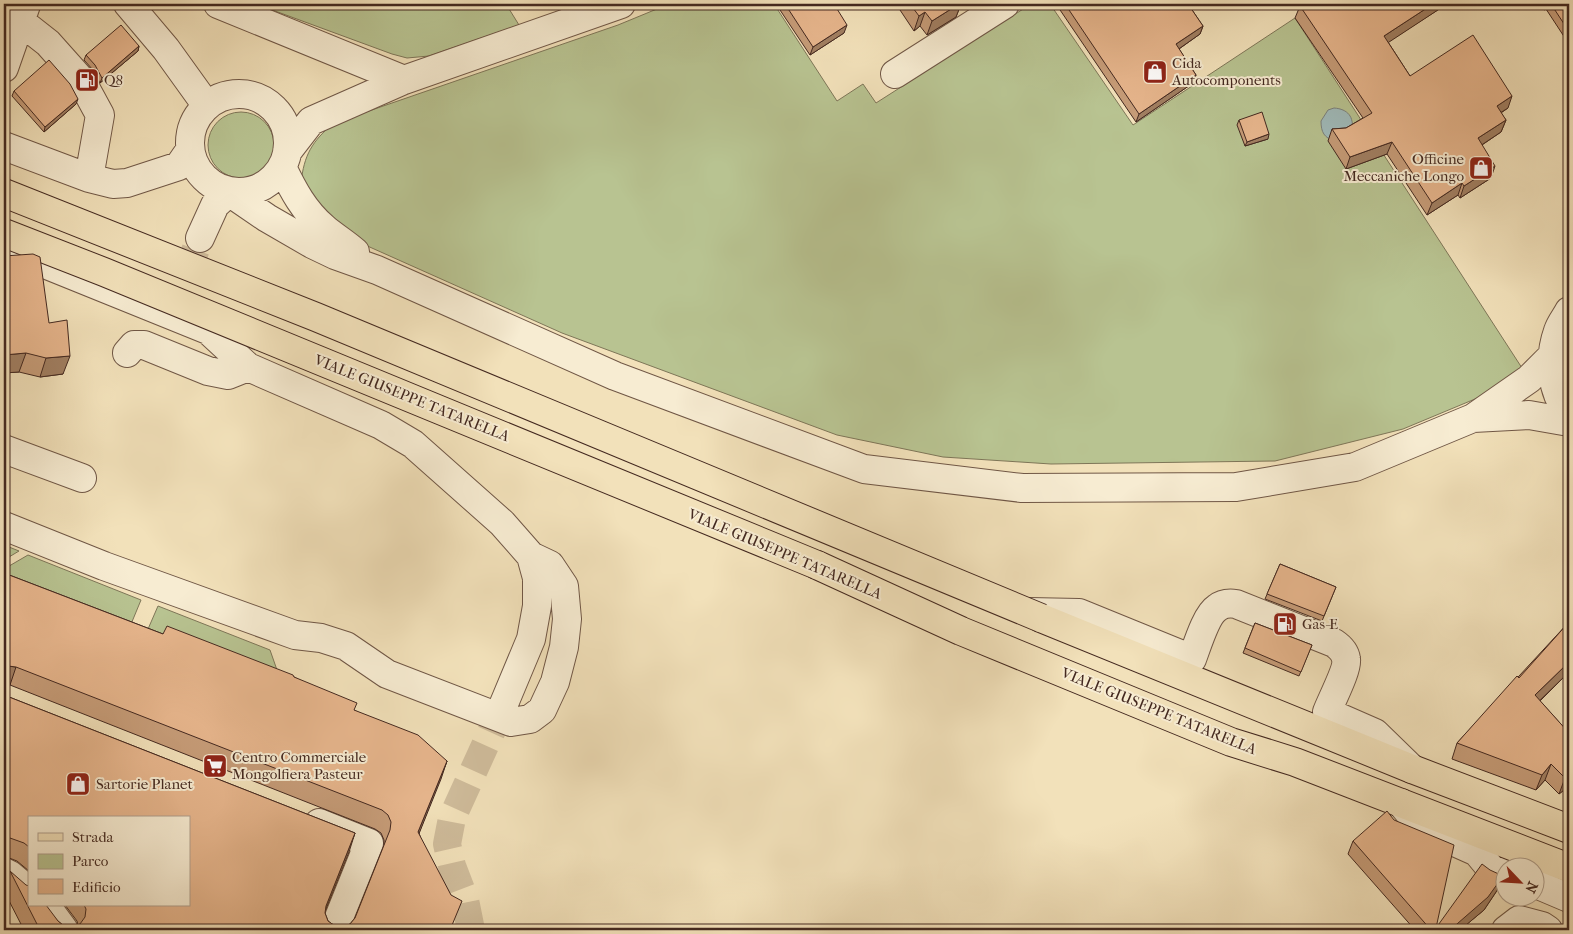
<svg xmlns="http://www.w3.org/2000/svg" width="1573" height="934" font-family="'IM FELL French Canon',serif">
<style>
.green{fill:#b8c391;stroke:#7e7658}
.water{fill:#a0bbbb;stroke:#7b817d}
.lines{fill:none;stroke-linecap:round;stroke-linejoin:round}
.minor-tunnel{stroke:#cfbc9b;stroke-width:28;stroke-dasharray:28 14;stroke-linecap:butt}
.minor-casing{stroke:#705746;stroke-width:30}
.major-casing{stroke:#442920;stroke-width:30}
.minor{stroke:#f7ecd2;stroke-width:28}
.major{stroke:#f2e1ba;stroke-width:28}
.major-bridge-casing{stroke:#442920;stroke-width:30;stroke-linecap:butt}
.major-bridge{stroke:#f2e1ba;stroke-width:28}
.wall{fill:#c69c78;stroke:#442920}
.shaded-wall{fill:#a17f62;stroke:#442920}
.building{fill:#e6b58c;stroke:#442920}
.labels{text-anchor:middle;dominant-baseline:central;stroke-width:4;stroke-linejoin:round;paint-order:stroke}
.poi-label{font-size:15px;fill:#442920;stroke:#f7ecd2;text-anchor:start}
.street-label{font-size:15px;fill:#442920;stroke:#f7ecd2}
</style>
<rect width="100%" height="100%" fill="#f2e1ba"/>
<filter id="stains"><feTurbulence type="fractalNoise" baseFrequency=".004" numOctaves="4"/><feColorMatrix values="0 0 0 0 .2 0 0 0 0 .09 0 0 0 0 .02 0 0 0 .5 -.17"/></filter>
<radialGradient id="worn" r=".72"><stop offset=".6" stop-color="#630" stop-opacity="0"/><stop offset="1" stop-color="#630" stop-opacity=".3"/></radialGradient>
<path class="green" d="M256 4H506L519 25 429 56 407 58 392 54Z
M669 4H774L837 101 863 84 876 103 1031 4H1050L1133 125 1295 18 1522 368 1511 384 1403 429 1275 461 1051 464 943 457 837 435 562 333 354 240 335 227 301 183C304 155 312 141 334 123L618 25Z
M208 145a33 33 0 1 1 66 0a33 33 0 1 1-66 0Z
M4 545 19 551 4 560Z
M28 555 141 600 129 629 4 580V569Z
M158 606 270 650 284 690 145 636Z"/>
<path class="water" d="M1334 108C1348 109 1354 117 1352 130L1335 141C1324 138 1321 132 1321 121L1328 110Z"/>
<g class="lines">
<path class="minor-tunnel" d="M171 315 200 238
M471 930 465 900 452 866 447 844 452 818 503 706"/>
<defs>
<path id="minor" d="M128 4 166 49 207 106
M218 4 404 80
M20 21 48 43 81 80 100 115 89 178
M4 68 26 5
M895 74 1005 4
M190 143a49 49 0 1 1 98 0a49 49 0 1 1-98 0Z
M4 146 89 178 113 184 127 183 179 166 190 150
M287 152 311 121 404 80 621 4
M282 167C293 190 304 211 324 228 333 236 345 243 355 252
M200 238 215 205 229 192 267 218 312 244 335 255 377 270 615 376 864 469 1022 488 1236 487 1355 467 1473 418 1529 379 1552 356
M5 248 208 330 248 367 381 425 413 444 502 523 531 556 537 578V606L531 639 503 706
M1569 311C1566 317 1560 324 1558 331 1548 359 1551 391 1569 414
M127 353 134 345H144L208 371 228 375 248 367
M1473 418 1529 415 1569 422
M4 449 82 478
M4 526 104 566 295 635 321 638 346 646 387 674 511 722 530 719 542 710 555 682 564 647 567 619 564 586 550 565 531 556
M1029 612 1079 613 1192 659C1197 646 1206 615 1217 608 1223 603 1229 603 1236 604L1334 643C1340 647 1345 652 1346 659 1348 669 1331 701 1327 712L1375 733 1412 769
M1401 803 1421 827 1477 852 1491 869 1506 875
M319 823 369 843 334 930
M4 872 10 875 29 891
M1536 884 1569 898
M44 905 50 911 64 930
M1506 930 1519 920 1542 926 1548 930"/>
<path id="major" d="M817 565 961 631 1231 742 1295 762 1569 868
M1041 618 1412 769 1569 829"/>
</defs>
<use href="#minor" class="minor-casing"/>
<use href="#major" class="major-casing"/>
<use href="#minor" class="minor"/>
<use href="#major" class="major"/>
<defs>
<path id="major-bridge" d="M4 193 316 317 1041 618
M4 233 104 272 817 565"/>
</defs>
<use href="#major-bridge" class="major-bridge-casing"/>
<use href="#major-bridge" class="major-bridge"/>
</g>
<path class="wall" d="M776 4H834L844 33 810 55Z
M896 4H961L956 17 927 35 920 26 914 31Z
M1056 4H1188L1203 26 1200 34 1179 49 1196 75 1193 83 1136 122Z
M1447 4 1388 42 1410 76 1508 108 1501 113 1506 120 1501 132 1482 145 1491 178 1460 198 1458 195 1427 215 1387 154 1346 169 1328 141 1332 129 1346 128 1363 118 1295 18 1300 6Z
M1541 4H1568L1569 36 1565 38 1546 9 1544 10Z
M139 46 138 51 100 83 93 70 84 60 86 55Z
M14 91 76 104 44 132 12 96Z
M1239 120 1268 139 1245 146 1237 125Z
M49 323 63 374 40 377 19 372 4 373Z
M1280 564 1336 587 1322 621 1265 599Z
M4 573 163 634 294 677 447 761 419 833 451 930H24L4 891V888L10 871 58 921 64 926 73 927 78 925 77 921 65 905H189L29 818V871L17 861 4 856V695L355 833 326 908 325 913 328 921 335 926 343 927 350 924 355 918 384 846V840L381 833 375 829 10 685Z
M1569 622V672L1540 701 1569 733V796L1564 790 1559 794 1545 780 1536 790 1452 759 1457 743Z
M1255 623 1312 645 1299 676 1243 653Z
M1353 841 1436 928 1498 889 1484 910 1460 930H1415L1348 854Z"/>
<path class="shaded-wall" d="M959 4H961L956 17 927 35 932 21Z
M1433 4H1447L1380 48 1384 36Z
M925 12 920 26 914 31 919 16Z
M847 25 844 33 810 55 813 47Z
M1203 26 1200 34 1173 53 1176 44Z
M1569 29V36L1565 38 1568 30Z
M139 46 138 51 100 83 102 78Z
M1196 75 1193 83 1136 122 1139 114Z
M1512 96 1508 108 1492 118 1497 106Z
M78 99 76 104 44 132 45 127Z
M1506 120 1501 132 1474 150 1478 138Z
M1269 134 1268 139 1245 146 1247 142Z
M1392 142 1387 154 1346 169 1350 157Z
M1495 166 1491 178 1460 198 1464 186Z
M1462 183 1458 195 1427 215 1432 203Z
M26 353 19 372 4 373V355Z
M70 356 63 374 40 377 46 358Z
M1569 662V672L1529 711 1535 695Z
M8 666 16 667 10 685H4V668Z
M447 761 441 779 412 851 418 832Z
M1551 764 1545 780 1536 790 1542 775Z
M1569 775 1564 790 1559 794 1565 778Z
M355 833 349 852 320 924 326 906Z
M10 838 4 856V840Z
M1503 876 1498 889 1484 910 1460 930H1450Z"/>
<path class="building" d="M785 4H834L847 25 813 47Z
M910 4H959L932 21 925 12 919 16Z
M1065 4H1188L1203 26 1176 44 1196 75 1139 114Z
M1303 4H1433L1384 36 1410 76 1473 35 1512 96 1497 106 1506 120 1478 138 1495 166 1464 186 1462 183 1432 203 1392 142 1350 157 1332 129 1346 128 1372 113 1300 6Z
M1551 4H1568L1569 6V29L1568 30Z
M121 25 139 46 102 78 95 65 86 55Z
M49 60 70 84 78 99 45 127 14 91Z
M1262 112 1269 134 1247 142 1239 120Z
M33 254 40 257 49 323 67 320 70 356 46 358 26 353 4 355V256Z
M1280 564 1336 587 1324 616 1267 594Z
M4 573 163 634 167 626 293 675 294 677 357 703 354 710 418 735 447 761 418 832 451 895 462 901 450 930H40L10 871 26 885 29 886V905H46L58 921 64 926 73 927 80 924 85 917 86 909 84 905H189V818H29V847L24 843 10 838 4 840V695L355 833 326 906 325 913 328 921 335 926 343 927 350 924 355 918 390 830 391 822 388 815 382 810 16 667 8 666 4 668Z
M1569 622V662L1535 695 1569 733V774L1565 778 1551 764 1542 775 1457 743 1517 676 1519 678Z
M1255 623 1312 645 1301 672 1245 648Z
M1387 811 1394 820 1454 845 1436 928 1482 864 1490 870 1503 876 1488 897 1450 930H1431L1353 841Z"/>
<defs>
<symbol id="shop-square" viewBox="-11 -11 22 22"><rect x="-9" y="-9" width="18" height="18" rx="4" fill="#8f2418" stroke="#f7ecd2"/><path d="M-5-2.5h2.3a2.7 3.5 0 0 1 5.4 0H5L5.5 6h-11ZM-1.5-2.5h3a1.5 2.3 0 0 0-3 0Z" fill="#fff"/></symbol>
<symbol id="fuel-square" viewBox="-11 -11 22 22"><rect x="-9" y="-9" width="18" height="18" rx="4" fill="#8f2418" stroke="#f7ecd2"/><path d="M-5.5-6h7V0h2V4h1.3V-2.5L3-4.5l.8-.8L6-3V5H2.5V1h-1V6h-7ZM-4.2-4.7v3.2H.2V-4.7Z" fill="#fff"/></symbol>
<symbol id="supermarket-square" viewBox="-11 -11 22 22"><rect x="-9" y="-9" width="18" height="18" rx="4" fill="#8f2418" stroke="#f7ecd2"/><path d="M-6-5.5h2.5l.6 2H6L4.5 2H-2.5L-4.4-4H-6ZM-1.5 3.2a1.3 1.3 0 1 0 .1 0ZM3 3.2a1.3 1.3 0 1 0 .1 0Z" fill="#fff"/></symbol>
</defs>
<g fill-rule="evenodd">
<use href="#shop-square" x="1141" y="58" width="28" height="28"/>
<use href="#fuel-square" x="73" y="66" width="28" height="28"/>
<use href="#shop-square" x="1467" y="154" width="28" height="28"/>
<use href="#fuel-square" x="1271" y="610" width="28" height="28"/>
<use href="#supermarket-square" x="201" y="752" width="28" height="28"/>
<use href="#shop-square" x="64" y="770" width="28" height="28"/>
</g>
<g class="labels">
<g class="poi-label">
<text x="1172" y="63">Cida<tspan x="1172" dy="17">Autocomponents</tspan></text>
<text x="104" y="80">Q8</text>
<text x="1464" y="159" text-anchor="end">Officine<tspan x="1464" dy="17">Meccaniche Longo</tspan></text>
<text x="1302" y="624">Gas-E</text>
<text x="232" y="757">Centro Commerciale<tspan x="232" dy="17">Mongolfiera Pasteur</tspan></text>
<text x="96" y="784">Sartorie Planet</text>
</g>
<g class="street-label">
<text transform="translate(412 398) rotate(22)">VIALE GIUSEPPE TATARELLA</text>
<text transform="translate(785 554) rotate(23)">VIALE GIUSEPPE TATARELLA</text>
<text transform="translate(1159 711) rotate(22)">VIALE GIUSEPPE TATARELLA</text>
</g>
</g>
<rect width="1573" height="934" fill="none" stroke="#f2e1ba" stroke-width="20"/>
<rect x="5" y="5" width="1563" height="924" fill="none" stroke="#442920" stroke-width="2.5"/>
<rect x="10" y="10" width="1553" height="914" fill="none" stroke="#442920"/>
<rect x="28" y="816" width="162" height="90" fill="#f7ecd2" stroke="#af9e8b"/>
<rect x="38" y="833" width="25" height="8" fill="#f2e1ba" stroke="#af9e8b"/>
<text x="72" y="842" font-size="15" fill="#442920">Strada</text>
<rect x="38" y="854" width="25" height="15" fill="#b8c391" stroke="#af9e8b"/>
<text x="72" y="866" font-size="15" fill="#442920">Parco</text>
<rect x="38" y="879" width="25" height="15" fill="#e6b58c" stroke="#af9e8b"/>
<text x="72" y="892" font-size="15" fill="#442920">Edificio</text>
<g transform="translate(1520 882) rotate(115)"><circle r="24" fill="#f7ecd2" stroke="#af9e8b"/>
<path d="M0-4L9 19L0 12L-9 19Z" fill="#8f2418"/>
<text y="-8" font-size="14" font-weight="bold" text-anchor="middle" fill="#442920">N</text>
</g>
<rect width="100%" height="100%" filter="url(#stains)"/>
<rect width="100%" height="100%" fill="url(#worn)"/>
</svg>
